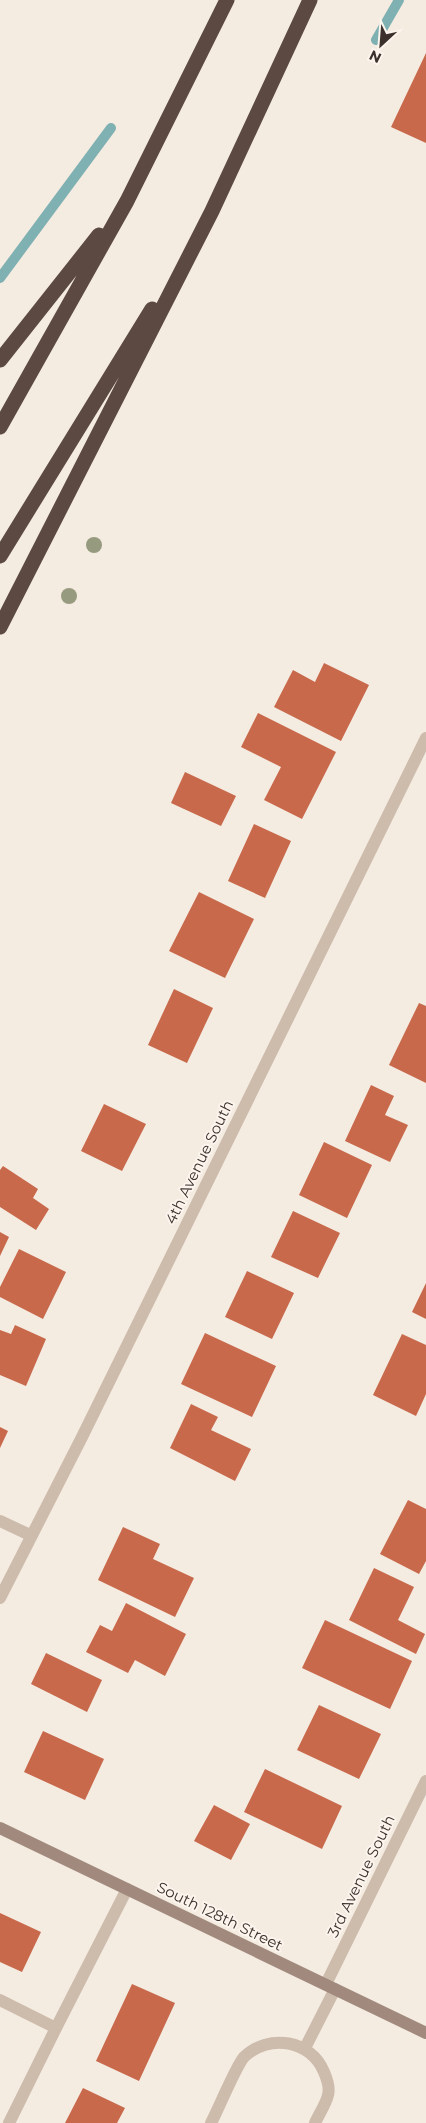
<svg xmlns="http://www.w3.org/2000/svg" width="426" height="2123" font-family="Montserrat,sans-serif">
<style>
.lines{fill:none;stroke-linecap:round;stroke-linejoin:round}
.stream{stroke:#7fb0b2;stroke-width:10}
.building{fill:#c8694b}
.service{stroke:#cdbbac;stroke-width:12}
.minor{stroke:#cdbbac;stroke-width:12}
.tertiary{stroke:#cdbbac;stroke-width:12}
.secondary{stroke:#a18a7d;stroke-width:12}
.motorway{stroke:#5c4a42;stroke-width:15}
.tree{fill:#969b7f}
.labels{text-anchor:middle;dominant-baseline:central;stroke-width:4;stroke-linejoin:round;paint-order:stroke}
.street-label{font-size:15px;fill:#3b302b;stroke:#fbf5ee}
</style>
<rect width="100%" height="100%" fill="#f4ebe1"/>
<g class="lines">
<path class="stream" d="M376 40 399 0
M0 278 111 128"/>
</g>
<path class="building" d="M426 53V143L391 127Z
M324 663 369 685 341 741 274 707 293 670 315 682Z
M258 713 336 752 302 819 264 800 281 767 241 747Z
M185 772 236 796 221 826 171 803Z
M254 824 291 841 265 898 228 881Z
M199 892 254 919 225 978 169 951Z
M174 989 213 1008 187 1063 148 1045Z
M419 1003 426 1006V1083L389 1065Z
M371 1085 394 1096 385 1115 408 1125 390 1162 345 1141Z
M104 1104 146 1124 122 1171 81 1151Z
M324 1142 372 1165 347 1218 299 1195Z
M3 1166 38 1189 33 1198 49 1209 36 1230 0 1207V1170Z
M293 1211 340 1233 318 1278 271 1257Z
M0 1232 9 1237 0 1256Z
M19 1249 66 1272 43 1319 0 1297V1287Z
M247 1271 294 1293 272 1339 225 1317Z
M426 1283V1319L412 1312Z
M15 1325 46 1339 26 1386 0 1375V1330L11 1334Z
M205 1333 276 1366 252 1417 181 1384Z
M402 1334 426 1345V1394L416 1416 373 1395Z
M191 1404 218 1417 211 1430 251 1449 235 1481 170 1448Z
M0 1427 8 1431 0 1448Z
M408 1500 426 1509V1561L419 1574 380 1554Z
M123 1527 160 1544 153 1559 194 1578 175 1617 98 1580Z
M374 1568 414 1587 398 1620 425 1634 416 1654 349 1620Z
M126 1603 186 1634 165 1676 135 1660 128 1673 86 1652 100 1625 112 1631Z
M325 1620 412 1661 390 1709 302 1668Z
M46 1653 102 1680 87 1712 31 1684Z
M319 1705 381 1734 359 1779 297 1750Z
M43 1731 104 1759 85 1800 24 1772Z
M265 1769 342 1806 322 1849 244 1812Z
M214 1805 250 1824 231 1860 194 1841Z
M0 1913 41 1932 22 1972 0 1962Z
M132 1984 175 2003 139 2081 96 2061Z
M83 2088 125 2108 117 2123H65Z"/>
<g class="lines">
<path class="service" d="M0 1521 30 1535
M0 2000 56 2028 9 2123
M56 2028 127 1889
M305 2048 335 1989
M211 2123C218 2110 236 2066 244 2057 269 2033 311 2040 324 2072 327 2079 330 2088 328 2095 326 2104 319 2114 315 2123"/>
<path class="minor" d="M326 1984 426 1781"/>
<path class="tertiary" d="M0 1598 82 1437 426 738"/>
<path class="secondary" d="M0 1828 426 2033"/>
<path class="motorway" d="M0 360 99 235
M0 427 127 201 227 0
M0 556 152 309
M0 627 212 211 310 0"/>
</g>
<g class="tree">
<circle cx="94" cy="545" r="8"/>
<circle cx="69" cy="596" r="8"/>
</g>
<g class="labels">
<g class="street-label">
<text transform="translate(199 1162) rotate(-64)">4th Avenue South</text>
<text transform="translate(361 1876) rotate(-64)">3rd Avenue South</text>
<text transform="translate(220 1916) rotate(26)">South 128th Street</text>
</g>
</g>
<g transform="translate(381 45) rotate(206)" stroke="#fbf5ee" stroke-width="4" paint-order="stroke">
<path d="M0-4L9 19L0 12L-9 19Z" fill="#3b302b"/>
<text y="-8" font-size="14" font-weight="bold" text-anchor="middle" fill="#3b302b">N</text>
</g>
</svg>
